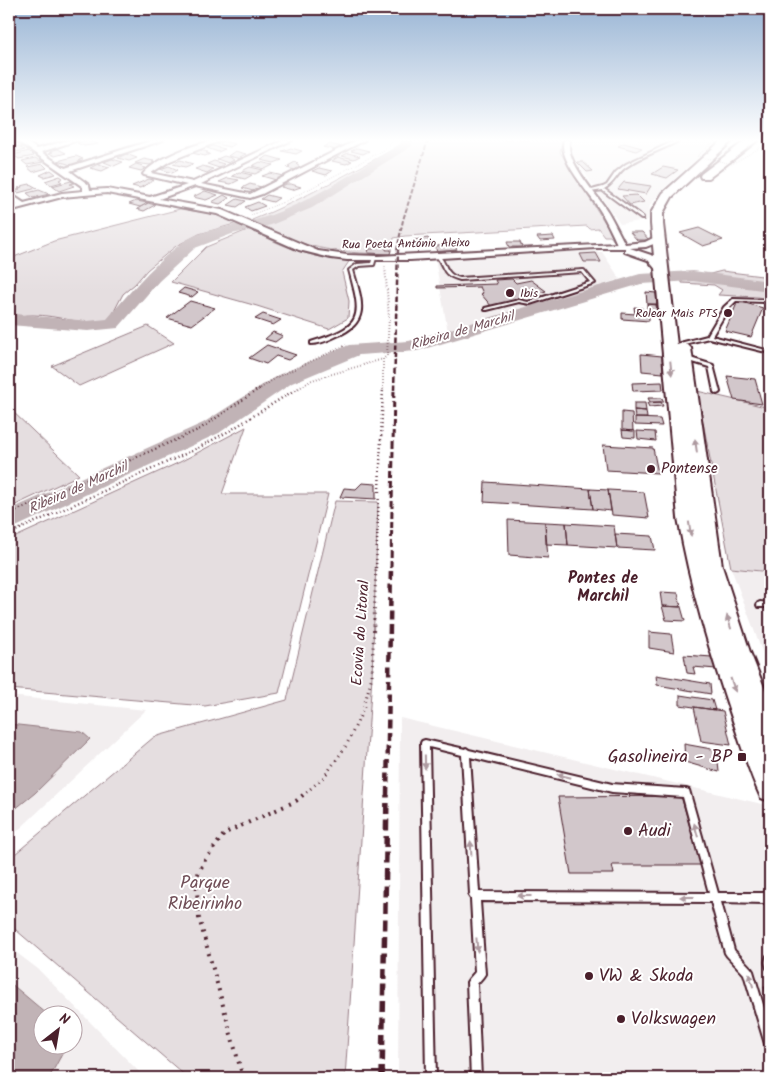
<svg xmlns="http://www.w3.org/2000/svg" width="779" height="1087" font-family="Kalam,sans-serif">
<style>
.built{fill:#f2eeef;fill-rule:evenodd}
.green{fill:#e5dee0;stroke:#987e86}
.water{fill:#c1b3b6;stroke:#91787e}
.lines{fill:none;stroke-linecap:round;stroke-linejoin:round}
.river{fill:#c1b3b6;fill-rule:evenodd}
.building{fill:#d2c7cb;stroke:#4a1f2b}
.lane-casing{stroke:#4a1f2b;stroke-width:4}
.street-casing{stroke:#4a1f2b;stroke-width:4}
.primary-casing{stroke:#4a1f2b;stroke-width:4}
.path-far4{stroke:#4a1f2b;stroke-width:1;stroke-dasharray:0.5 2;stroke-linecap:butt}
.path-far3{stroke:#4a1f2b;stroke-width:2;stroke-dasharray:0.5 2.5;stroke-linecap:butt}
.path-far2{stroke:#4a1f2b;stroke-width:2.5;stroke-dasharray:1 3;stroke-linecap:butt}
.path-far1{stroke:#4a1f2b;stroke-width:3;stroke-dasharray:1 4.5;stroke-linecap:butt}
.path{stroke:#4a1f2b;stroke-width:4;stroke-dasharray:2 5.5;stroke-linecap:butt}
.lane{fill:#fff;fill-rule:evenodd}
.street{fill:#fff;fill-rule:evenodd}
.primary{fill:#fff;fill-rule:evenodd}
.rail-far4{stroke:#4a1f2b;stroke-width:2;stroke-dasharray:4.5 2;stroke-linecap:butt}
.rail-far3{stroke:#4a1f2b;stroke-width:2.5;stroke-dasharray:5.5 2.5;stroke-linecap:butt}
.rail-far2{stroke:#4a1f2b;stroke-width:3;stroke-dasharray:7 3;stroke-linecap:butt}
.rail-far1{stroke:#4a1f2b;stroke-width:4.5;stroke-dasharray:9 4.5;stroke-linecap:butt}
.rail{stroke:#4a1f2b;stroke-width:5.5;stroke-dasharray:11 5.5;stroke-linecap:butt}
.path-bridge{stroke:#4a1f2b;stroke-width:1;stroke-dasharray:0.5 2;stroke-linecap:butt}
.oneway{fill:#ae9aa0}
.poi-dot{fill:#4a1f2b;stroke:#fff;stroke-width:2}
.labels{text-anchor:middle;dominant-baseline:central;stroke-width:4;stroke-linejoin:round;paint-order:stroke}
.far-street-label{font-size:12px;fill:#4a1f2b;stroke:#fff}
.far-poi-label{font-size:12px;fill:#4a1f2b;stroke:#fff;text-anchor:start}
.far-water-label{font-size:14px;font-style:italic;fill:#74535c;stroke:#fff}
.poi-label{font-size:15px;fill:#4a1f2b;stroke:#fff;text-anchor:start}
.street-label{font-size:15px;fill:#4a1f2b;stroke:#fff}
.neighbourhood-label{font-size:16px;font-weight:bold;fill:#4a1f2b;stroke:#fff}
.near-poi-label{font-size:18px;fill:#4a1f2b;stroke:#fff;text-anchor:start}
.near-park-label{font-size:18px;fill:#714f58;stroke:#fff}
</style>
<rect width="100%" height="100%" fill="#fff"/>
<filter id="ink" filterUnits="userSpaceOnUse"><feTurbulence type="fractalNoise" baseFrequency=".02" numOctaves="2"/><feDisplacementMap in="SourceGraphic" scale="10" xChannelSelector="R" yChannelSelector="G"/><feConvolveMatrix kernelMatrix="1 2 1 2 8 2 1 2 1" color-interpolation-filters="sRGB"/></filter>
<g filter="url(#ink)">
<path class="built" d="M573 140H718L664 188 650 205 648 220 620 224 571 153 569 147Z
M585 251 602 252 620 279 448 332 435 259Z
M731 568 770 573V673Z
M9 696 146 710 9 839Z
M400 718 766 805 770 816V1078H398Z
M9 947 38 969 145 1078H9ZM42 1014H72V1044H42Z"/>
<path class="green" d="M402 140H562L560 152 616 240 615 242 610 236H604L598 228 590 229 587 226 405 236 394 238 390 254C333 253 302 249 252 220 303 200 351 171 400 146Z
M180 209 213 214 238 223 199 234 176 246 147 270 135 284 123 294 109 321C80 326 59 315 33 315 25 315 17 316 9 317V259L54 241Z
M250 229C281 246 314 260 350 260L342 272 349 301 348 318 329 329 257 306 171 282 206 247Z
M722 271 770 277V299L757 297 718 295 722 290 714 285 682 283V273L706 275Z
M148 326 174 343 79 386 52 366Z
M697 391 770 408V572L731 568Z
M9 408 79 475 9 508Z
M246 427 222 494H328L279 693 205 706 9 689V540L180 462Z
M335 501 378 502 372 676 345 1078H188L9 924V859L154 737 287 700Z"/>
<path class="water" d="M9 724 82 732 90 739 35 793 9 814Z
M9 982 47 1014H42V1044L67 1045 49 1078H9Z"/>
<g class="lines">
<path class="river" d="M401 140H413L412 146 312 208 271 225 232 234 195 248 159 281 118 328 88 331 9 325V315L15 314 88 321 107 319C130 292 153 264 182 243 202 228 239 226 262 218 311 203 356 170 400 144Z
M693 271 770 281V291L693 281 641 284 417 351 359 355 292 383 219 433 18 526 9 528V510L203 423 278 375 349 345 409 341 640 274Z"/>
</g>
<path class="building" d="M88 140 98 144 84 146 77 143Z
M223 141 235 144 230 147 216 144Z
M624 143 642 148 636 151 618 146Z
M329 144 343 147 336 150 323 147Z
M20 146 23 147 20 148 25 150 12 153 9 151V148Z
M213 146 225 149 218 152 207 148Z
M291 148 302 151 296 154 282 151Z
M357 148 369 151 363 154 351 151Z
M58 149 66 153 55 156 49 153 53 152 50 151Z
M199 150 208 152 206 153 210 154 205 156 192 153Z
M29 151 34 156 19 159 13 155Z
M235 151 246 154 240 157 243 158 241 159 228 156Z
M348 153 360 156 354 159 342 156Z
M126 154 137 158 129 161 118 158Z
M76 156 83 159 79 160 82 162 71 165 58 161Z
M224 156 231 158 234 160 228 163 217 159Z
M268 156 282 160 274 163 261 160Z
M338 157 352 161 346 164 332 161Z
M35 158 43 162 27 165 22 161Z
M112 159 123 162 114 166 104 162Z
M144 159 154 161 152 162 155 163 150 165 135 163Z
M180 160 193 164 185 167 173 164Z
M214 161 224 164 219 168 207 164Z
M260 162 273 165 265 169 252 166Z
M295 162 298 163 296 164 300 167 295 170 287 168 290 166H288Z
M577 162H583L593 171 587 172Z
M43 164 47 168 33 172 27 167Z
M98 164 110 167 102 171 90 168Z
M136 164 143 166 142 167 146 168 141 171 129 168Z
M169 166 178 170 172 173 160 169Z
M203 166 213 169 207 173 195 169Z
M250 167 263 170 255 174 242 171Z
M663 167 678 170 667 178 652 174Z
M319 168 332 171 326 175 312 171Z
M51 170 56 174 44 177 40 175Z
M239 172 252 175 245 179 232 176Z
M270 173 283 176 276 180 262 176Z
M60 176 63 178 59 180 62 182 51 185 45 181Z
M228 178 239 180 231 184 219 182Z
M149 179 154 180 140 188 132 186Z
M71 181 74 183 70 184 74 186 59 191 52 186Z
M624 182 651 186 646 194 618 189Z
M30 184 37 188 18 193 15 191 20 189 18 188 22 187 21 186Z
M250 184 261 187 253 191 242 188Z
M286 184H291L301 187 292 190 281 187Z
M39 190 49 194 33 198 27 193Z
M205 191 218 195 206 200 193 197Z
M224 195 229 198 220 204 212 202Z
M267 195 279 198 273 202 261 199Z
M637 195 644 202 630 205 622 196Z
M237 199 246 201 237 207 228 205Z
M136 201 148 203 140 207 129 204Z
M258 202 265 206 251 211 245 207Z
M148 203 155 205 144 211 137 209Z
M699 228 723 240 703 246 680 233Z
M630 232H642L649 240H637Z
M553 236 555 240 540 241 537 237Z
M428 238 431 244 415 245 413 240Z
M507 242H520L522 247H509Z
M455 245 457 250 437 252 435 246Z
M375 246 386 247V250H391L390 254 368 253 369 249H374Z
M596 253 601 262H584L580 254Z
M512 279 516 283 531 280 546 291 492 307 481 294 483 293 480 287 437 288V286L497 284 495 280Z
M184 288 198 292 192 297 178 293Z
M646 292 656 293 657 305 647 304Z
M190 301 215 308 192 325 167 318Z
M738 301 763 308 751 337 725 331Z
M647 304H656L657 313 647 312Z
M634 307 642 308 643 315 635 314Z
M622 313 649 315V321L622 319Z
M263 314 281 320 273 325 255 319Z
M273 332 283 336 275 342 265 339Z
M267 345 296 355 288 360 276 356 266 364 249 358Z
M641 354 662 356 663 373 642 371Z
M727 376 755 379 762 404 734 400Z
M662 382 663 390 633 391 632 383Z
M648 398H662L664 402H650Z
M661 402 663 406 649 407 647 403Z
M634 403H645L646 411 634 410Z
M634 410 646 411 647 418H635Z
M622 412 632 413 633 431 622 430Z
M635 418 660 419 662 426 635 425Z
M622 430 635 431V438L623 437Z
M637 431 655 432 656 441 638 439Z
M603 445 653 448 658 473 606 470Z
M485 482 590 489 593 509 484 502Z
M362 483 376 484V499L340 497 344 488 356 489Z
M590 489 608 490 611 511 593 509Z
M608 490 644 492 649 518 612 515Z
M508 520 545 522 548 558 509 555Z
M545 522 566 523 568 545 546 544Z
M566 523 614 526 617 548 568 545Z
M615 534 652 536 655 550 617 548Z
M660 592 678 593 681 607 662 606Z
M662 606 681 607 685 621 666 620Z
M649 632 671 634 674 652 649 648Z
M684 655 712 657 716 669 693 667 695 674 687 673Z
M656 675 710 684 711 694 657 685Z
M680 695 712 700 715 710 680 705Z
M694 707 723 711 731 745 701 741Z
M684 744 717 750 719 772 685 762Z
M681 796 701 865H612L614 874H571L558 797Z
M764 987H770V1007Z"/>
<g class="lines">
<defs>
<path id="lane" d="M676 140H680C663 150 643 155 626 167 617 173 614 184 604 189L643 217V219H641L603 191V190L590 192 588 191 603 187 607 185 616 172 626 164Z
M437 255H439C448 266 445 274 460 278L583 270H584L595 283 530 304 519 302 487 310H485V308L519 300 528 302 590 282 582 272 460 280C441 275 446 269 436 256Z
M373 257 376 258 374 265 359 266 353 270C361 299 372 322 337 336 329 340 320 344 311 344V342C362 326 363 320 349 270L357 264 371 263Z
M733 299 765 300 767 301 765 302 736 301 728 309 712 336 770 351V353L709 338 680 345V343L707 336 724 307Z
M683 357H687L713 365 720 392 719 393 717 394 714 392 709 367 683 359Z
M760 602 770 603V607H758L757 605 758 603Z
M425 740 465 749 466 748 469 750 612 784 686 789 689 790 718 893H763L770 891V900L764 903 721 902 734 950 751 968 753 971 770 1028V1049L766 1048 765 1044 744 974 727 956 725 953 711 902 480 901 485 974 483 977 477 984 481 1078H471L467 982 469 979 475 972 471 899 469 896 470 894 462 755 429 747 436 1078H426L421 743 422 741ZM470 757 612 792 683 797 709 893 479 892Z
M770 954V970L767 968C765 964 765 960 767 956Z"/>
<path id="street" d="M16 140H23L37 149 68 140H78L41 152 65 168 153 140H163L70 171 89 185 90 190 107 189 150 197 187 185 144 175 143 174C156 158 202 140 222 140L170 161 151 173 193 182 284 140H292L201 184 250 194 357 140H365L262 194 250 198 195 186 159 199 222 210 318 251 347 255 378 256 617 244C612 233 607 222 601 212 591 194 557 160 564 140H570C563 160 598 195 608 212 614 222 619 233 625 244L645 242 655 237H661V241L646 247 630 248 654 256 665 270 658 272 648 260 625 252V248H596L410 260H347L331 258 299 250 217 214 107 193 62 197 9 211V207L17 205 9 198V193L24 203 62 193 83 191V187Z"/>
<path id="primary" d="M722 140H733L672 197 663 213V224L677 345 683 343 688 345 691 348 722 566 750 652 770 702V744L766 742 770 755V801L761 798C749 772 741 745 732 718 710 652 690 587 678 518L651 224V213L663 193Z
M746 140H758L709 178H701L700 176 701 174Z"/>
</defs>
<use href="#lane" class="lane-casing"/>
<use href="#street" class="street-casing"/>
<use href="#primary" class="primary-casing"/>
<path class="path-far4" d="M251 215 286 201 386 149 394 140"/>
<path class="path-far3" d="M258 390 277 377 346 345
M296 390 312 380 383 359
M383 390V359L387 356 389 317 385 266"/>
<path class="path-far2" d="M9 514 200 429 260 388
M9 534 194 450 231 430 298 388
M376 568 383 388"/>
<path class="path-far1" d="M302 796 324 777 346 746 363 710 372 676 376 567"/>
<path class="path" d="M243 1078 199 918 196 878 205 860 225 833 296 801 303 795"/>
<use href="#lane" class="lane"/>
<use href="#street" class="street"/>
<use href="#primary" class="primary"/>
<path class="rail-far4" d="M397 250 403 220 428 140"/>
<path class="rail-far3" d="M394 390 398 249"/>
<path class="rail-far2" d="M391 568 394 388"/>
<path class="rail-far1" d="M387 796 391 567"/>
<path class="rail" d="M382 1078 387 795"/>
<path class="path-bridge" d="M716 140 697 156 732 164 770 142"/>
</g>
<defs><path id="oneway-solid" d="M-6-.8H1V-3.2L6.5 0L1 3.2V.8H-6Z" transform="scale(1.25)"/></defs>
<g class="oneway">
<use href="#oneway-solid" transform="translate(671 368) rotate(84)"/>
<use href="#oneway-solid" transform="translate(696 446) rotate(-98)"/>
<use href="#oneway-solid" transform="translate(690 529) rotate(81)"/>
<use href="#oneway-solid" transform="translate(729 622) rotate(-107)"/>
<use href="#oneway-solid" transform="translate(733 685) rotate(70)"/>
<use href="#oneway-solid" transform="translate(425 762) rotate(89)"/>
<use href="#oneway-solid" transform="translate(564 776) rotate(-166)"/>
<use href="#oneway-solid" transform="translate(696 830) rotate(-105)"/>
<use href="#oneway-solid" transform="translate(471 848) rotate(-93)"/>
<use href="#oneway-solid" transform="translate(524 896) rotate(-180)"/>
<use href="#oneway-solid" transform="translate(687 897) rotate(-180)"/>
<use href="#oneway-solid" transform="translate(477 945) rotate(85)"/>
<use href="#oneway-solid" transform="translate(751 980) rotate(-107)"/>
</g>
</g>
<linearGradient id="sky" x2="0" y2="1"><stop stop-color="#98b4d4"/><stop offset="0.48" stop-color="#fff"/><stop offset="1" stop-color="#fff" stop-opacity="0"/></linearGradient>
<rect width="779" height="292" fill="url(#sky)"/>
<g class="poi-dot">
<circle cx="510" cy="293" r="5"/>
<circle cx="728" cy="313" r="5"/>
<circle cx="651" cy="469" r="5"/>
<rect x="737" y="752" width="10" height="10" rx="2.5"/>
<circle cx="628" cy="831" r="5"/>
<circle cx="589" cy="976" r="5"/>
<circle cx="621" cy="1019" r="5"/>
</g>
<g class="labels">
<g class="far-street-label">
<text transform="translate(406 244) rotate(-1)">Rua Poeta António Aleixo</text>
</g>
<g class="far-poi-label">
<text x="520" y="293">Ibis</text>
<text x="718" y="313" text-anchor="end">Rolear Mais PTS</text>
</g>
<g class="far-water-label">
<text transform="translate(462 331) rotate(-16)">Ribeira de Marchil</text>
<text transform="translate(78 488) rotate(-24)">Ribeira de Marchil</text>
</g>
<g class="poi-label">
<text x="661" y="469">Pontense</text>
</g>
<g class="street-label">
<text transform="translate(361 633) rotate(-86)">Ecovia do Litoral</text>
</g>
<g class="neighbourhood-label">
<text x="603" y="578">Pontes de<tspan x="603" dy="18">Marchil</tspan></text>
</g>
<g class="near-poi-label">
<text x="732" y="757" text-anchor="end">Gasolineira - BP</text>
<text x="638" y="831">Audi</text>
<text x="599" y="976">VW &amp; Skoda</text>
<text x="631" y="1019">Volkswagen</text>
</g>
<g class="near-park-label">
<text x="205" y="883">Parque<tspan x="205" dy="21">Ribeirinho</tspan></text>
</g>
</g>
<rect width="779" height="1087" fill="none" stroke="#fff" stroke-width="30"/>
<rect x="15" y="15" width="749" height="1057" fill="none" stroke="#4a1f2b" stroke-width="2" filter="url(#ink)"/>
<g transform="translate(58 1030) rotate(31)"><circle r="24" fill="#ffffff" stroke="#b7a5aa"/>
<path d="M0-4L9 19L0 12L-9 19Z" fill="#4a1f2b"/>
<text y="-8" font-size="14" font-weight="bold" text-anchor="middle" fill="#4a1f2b">N</text>
</g>
</svg>
